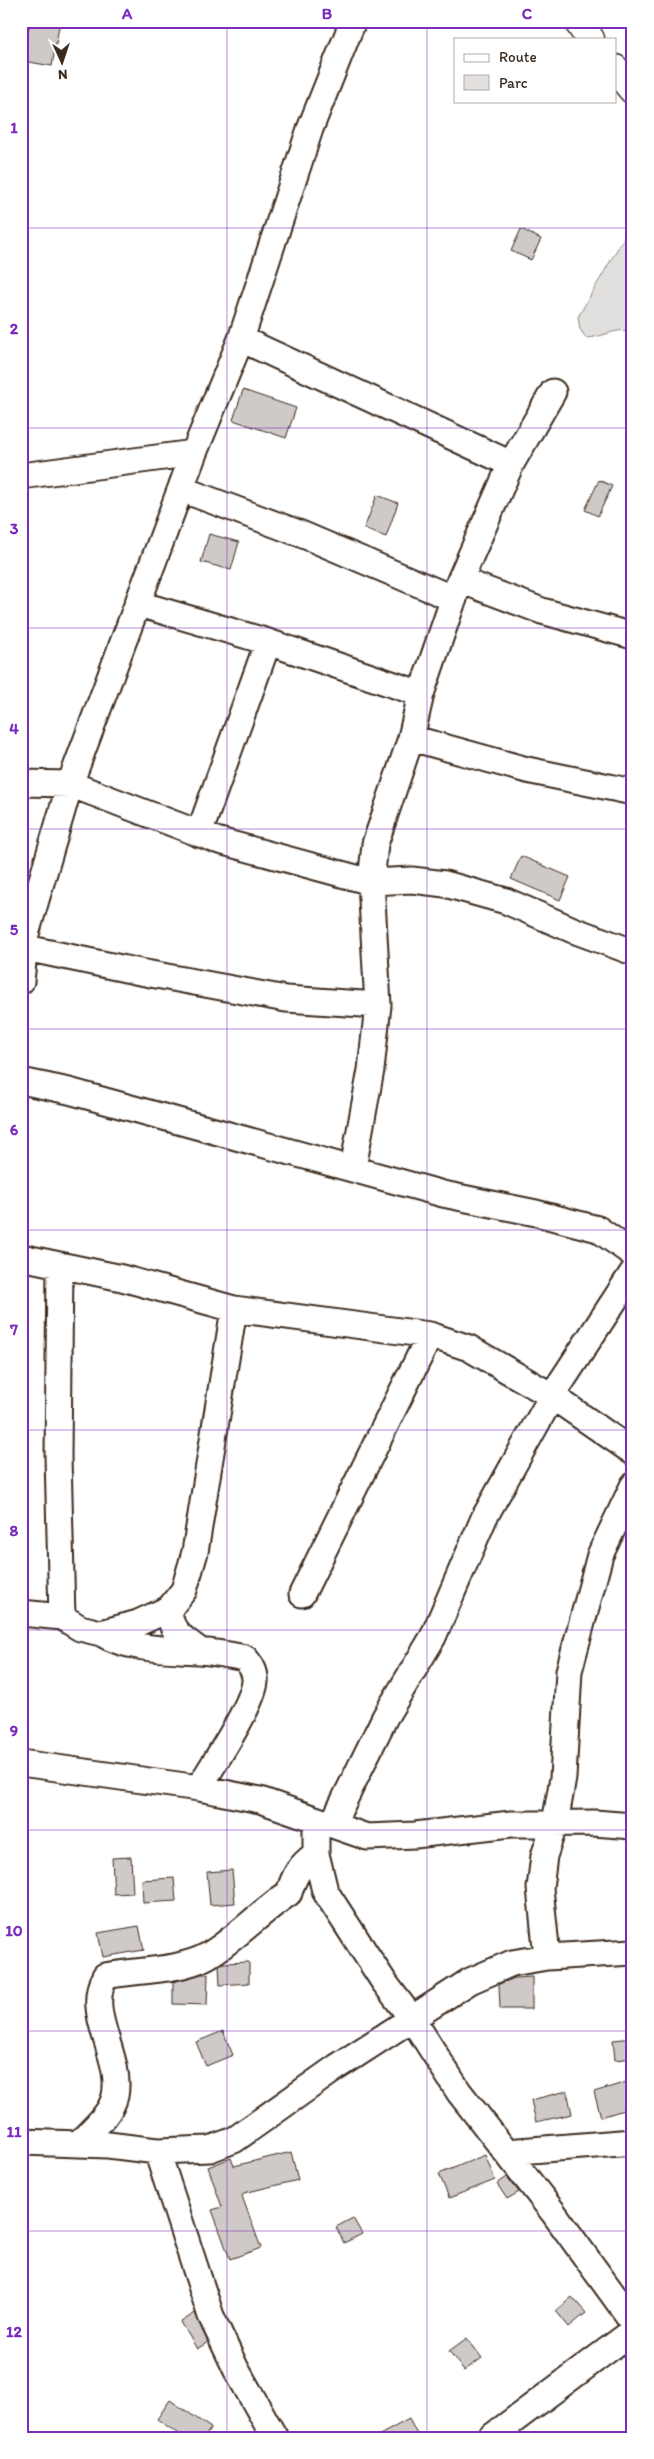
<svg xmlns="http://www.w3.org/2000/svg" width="654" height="2459" font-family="Itim,sans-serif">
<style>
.green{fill:#e2e0de;stroke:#8e857e}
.building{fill:#cfcac7;stroke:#3b2a1e}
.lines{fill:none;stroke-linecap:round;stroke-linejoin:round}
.minor-casing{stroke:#3b2a1e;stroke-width:29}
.major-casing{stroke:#3b2a1e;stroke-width:31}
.minor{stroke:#fff;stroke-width:25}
.major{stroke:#fff;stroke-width:28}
.grid{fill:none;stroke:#7b2cbf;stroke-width:1;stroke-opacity:0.55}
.neatline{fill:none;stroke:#7b2cbf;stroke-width:2}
.grid-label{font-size:16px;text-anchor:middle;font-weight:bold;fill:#7b2cbf}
</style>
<rect width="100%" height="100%" fill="#fff"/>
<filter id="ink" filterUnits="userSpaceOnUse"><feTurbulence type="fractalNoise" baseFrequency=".02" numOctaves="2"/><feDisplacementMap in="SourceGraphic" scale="10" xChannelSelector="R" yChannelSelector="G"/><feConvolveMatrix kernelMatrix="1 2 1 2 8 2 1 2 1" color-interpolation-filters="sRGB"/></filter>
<g filter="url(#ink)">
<path class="green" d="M633 222V331C612 328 606 337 586 338L580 329 578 317Z"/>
<path class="building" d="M30 21H60L52 66 23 61Z
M521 229 541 239 531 260 511 251Z
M243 390 296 408 286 438 233 420Z
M599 480 612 486 598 516 585 510Z
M377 495 398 503 386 537 364 529Z
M209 534 239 542 231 570 201 562Z
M521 856 570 877 560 900 511 879Z
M131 1857 133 1893 114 1894 112 1858Z
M232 1870 235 1903 210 1905 207 1872Z
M174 1878 176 1901 143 1903 142 1880Z
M139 1926 144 1950 103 1957 98 1933Z
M249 1962V1983L220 1985 219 1965 223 1963Z
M201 1974H208L207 2005 173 2004V1982Z
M532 1977V2009H500L499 1984 515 1978Z
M223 2031 233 2055 206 2066 196 2042Z
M633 2038V2058L615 2060 613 2040Z
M633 2080V2107L601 2117 594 2092Z
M567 2091 572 2114 536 2122 531 2100Z
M291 2152 298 2180 244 2193 242 2196 261 2248 230 2259 212 2210 222 2207 208 2167 231 2158 234 2166Z
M485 2155 495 2180 449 2198 439 2174Z
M507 2177 519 2192 507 2199 497 2184Z
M353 2218 362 2234 344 2243 336 2227Z
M572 2297 586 2313 569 2327 556 2311Z
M195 2313 208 2342 197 2349 181 2322Z
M467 2338 482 2358 464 2371 449 2351Z
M170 2400 211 2428 204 2438H184L157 2419Z
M409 2419 419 2438H374Z"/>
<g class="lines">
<defs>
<path id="minor" d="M241 339 511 464
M21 476 194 453
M181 489 301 534 454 599
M460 580 542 611 633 636
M139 604 268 642 421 694
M411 738 527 770 633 792
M21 783 70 784 216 840 371 882 412 880 445 884 506 901 573 930 633 952
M199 834 268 642
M21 947 140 972 286 999 378 1005
M21 981 26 934 70 784 194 453 241 339 310 129 353 21
M21 1081 69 1091 443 1194 536 1213 598 1229 633 1254
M353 1168 371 1070 378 1005 371 882 375 844 411 738 421 694 460 580 511 464 553 392
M21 1257 122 1278 234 1309 430 1335 469 1348 552 1396 633 1452
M60 1265 58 1456 62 1617
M302 1594 430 1335
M169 1609C170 1633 182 1637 200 1651
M21 1613 62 1617 80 1628 101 1633 138 1623 169 1609 184 1590 195 1552 234 1309
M101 1633C129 1650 166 1649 199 1651 214 1652 230 1655 245 1658 251 1665 256 1672 255 1682 252 1707 213 1764 199 1788
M21 1763 199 1788 260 1800 367 1837 415 1835 511 1824 594 1823 633 1826
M316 1820V1854L325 1891 384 1982 413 2020 459 2092 553 2212 633 2322
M332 1825 385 1717 433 1637 484 1518 552 1396 633 1272
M547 1957 540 1888 544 1856 555 1823 563 1778 569 1671 600 1555 633 1486
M21 2142 108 2145 157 2151 210 2149 234 2140 337 2067 470 1981 512 1963 547 1957 633 1952
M78 2144C91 2130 110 2116 115 2096 123 2056 84 2014 105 1976 136 1970 180 1971 207 1956 236 1939 260 1912 289 1893 294 1875 301 1864 316 1854
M157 2151 211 2316 236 2369 275 2438
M506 2152 633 2142
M490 2438 633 2331"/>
<path id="major" d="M578 21 590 39
M615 69 633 90"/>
</defs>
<use href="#minor" class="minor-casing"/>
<use href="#major" class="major-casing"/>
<use href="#minor" class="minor"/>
<use href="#major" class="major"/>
</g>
</g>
<path class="grid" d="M227 21V2438M427 21V2438M21 228H633M21 428H633M21 628H633M21 829H633M21 1029H633M21 1230H633M21 1430H633M21 1630H633M21 1830H633M21 2031H633M21 2231H633"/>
<rect width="654" height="2459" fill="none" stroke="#fff" stroke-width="55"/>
<rect x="454" y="38" width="162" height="65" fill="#ffffff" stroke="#b1aaa5"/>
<rect x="464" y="54" width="25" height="8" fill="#ffffff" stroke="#b1aaa5"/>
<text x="499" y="62" font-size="15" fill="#3b2a1e">Route</text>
<rect x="464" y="75" width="25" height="15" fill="#e2e0de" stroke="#b1aaa5"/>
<text x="499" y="88" font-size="15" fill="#3b2a1e">Parc</text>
<g transform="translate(62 62) rotate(177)" stroke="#ffffff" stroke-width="4" paint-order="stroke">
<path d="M0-4L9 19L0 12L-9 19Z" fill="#3b2a1e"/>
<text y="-8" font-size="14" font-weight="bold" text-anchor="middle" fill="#3b2a1e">N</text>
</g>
<rect x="28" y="28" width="598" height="2404" class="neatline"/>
<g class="grid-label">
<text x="127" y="19">A</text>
<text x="327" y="19">B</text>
<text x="527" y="19">C</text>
<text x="14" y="133">1</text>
<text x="14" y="334">2</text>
<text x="14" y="534">3</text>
<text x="14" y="734">4</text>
<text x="14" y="935">5</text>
<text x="14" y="1135">6</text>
<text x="14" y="1335">7</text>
<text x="14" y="1536">8</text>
<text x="14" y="1736">9</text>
<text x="14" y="1936">10</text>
<text x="14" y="2137">11</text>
<text x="14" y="2337">12</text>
</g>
</svg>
